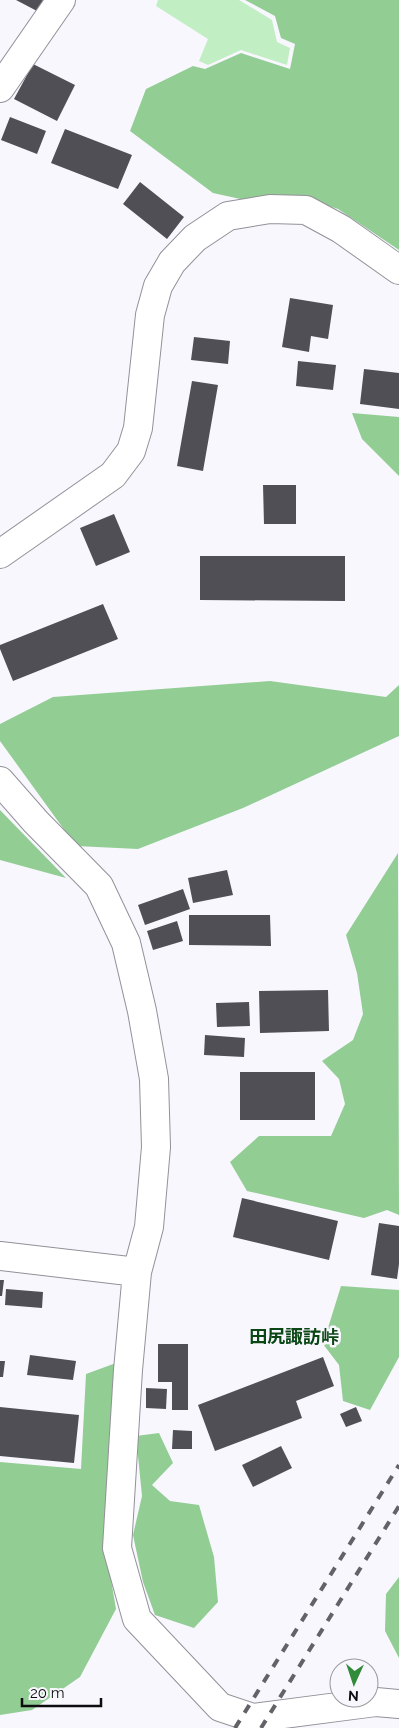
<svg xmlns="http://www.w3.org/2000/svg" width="399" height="1728" font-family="Raleway,'Noto Sans JP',sans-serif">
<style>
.green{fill:#c1eec2}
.forest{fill:#92cd94}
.building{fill:#504f55}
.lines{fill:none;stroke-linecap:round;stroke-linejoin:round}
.minor-casing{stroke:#929198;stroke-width:30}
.minor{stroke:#fff;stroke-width:28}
.rail{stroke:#636367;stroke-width:4;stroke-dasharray:9 9;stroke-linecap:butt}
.labels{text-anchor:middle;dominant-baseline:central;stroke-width:5;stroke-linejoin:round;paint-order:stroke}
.quarter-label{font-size:18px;font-weight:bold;fill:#0a4714;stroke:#f8f7fe}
</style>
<rect width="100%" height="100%" fill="#f8f7fe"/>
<path class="green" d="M158 0H239L272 20 277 42 290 48 287 65 241 50 208 65 199 61 208 39 156 6Z"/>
<path class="forest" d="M245 0H399V250L338 209 311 200 254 202 213 193 130 131 146 89 193 66 205 69 241 53 290 69 295 44 281 38 275 16Z
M352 413 399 417V476L362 439Z
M270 681 386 697 399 685V736L243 808 138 849 76 846 0 741V724L53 697Z
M0 810 66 878 0 860Z
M398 853 399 1215 387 1210 364 1218 247 1191 230 1162 259 1136H331L345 1104 339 1079 322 1061 353 1040 363 1014 357 973 346 935Z
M341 1286 399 1290V1357L370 1410 343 1401 339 1365 323 1344Z
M116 1363 105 1545 116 1609 80 1677 32 1710 0 1715V1462L81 1469 86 1374Z
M159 1433 173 1463 152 1485 170 1501 199 1505 214 1557 218 1602 194 1628 155 1615 143 1582 133 1535 142 1496 136 1436Z
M399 1577V1658L385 1631 386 1594Z"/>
<path class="building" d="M16 0H43L37 11Z
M33 64 75 85 57 121 14 99Z
M10 117 46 131 37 154 1 140Z
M65 129 132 155 118 189 51 163Z
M140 182 184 217 167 239 123 204Z
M290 298 333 305 328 339 311 336 309 352 282 347Z
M194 337 230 341 228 364 191 360Z
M298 361 336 365 333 390 296 386Z
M364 369 399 373V409L360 404Z
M192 381 218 385 203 471 177 466Z
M263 485H296V524H264Z
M114 514 130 552 96 566 80 528Z
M200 556H345V601L200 600Z
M103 604 118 639 13 681 0 649V645Z
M227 870 233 895 193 903 188 878Z
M183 889 190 909 145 925 138 905Z
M189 915H270L271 946 189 945Z
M177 921 183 941 153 950 147 931Z
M328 990 329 1031 260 1033 259 991Z
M249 1002 250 1026 217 1027 216 1003Z
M205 1035 245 1038 244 1057 204 1055Z
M240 1072H315V1120H240Z
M242 1198 338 1221 329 1260 233 1237Z
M379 1223 399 1226V1264L397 1279 371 1275Z
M0 1280H4L2 1296H0Z
M6 1289 43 1292 42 1308 5 1305Z
M158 1344H188V1410H172V1382H158Z
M30 1355 76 1361 73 1380 27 1375Z
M323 1357 334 1386 296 1401 302 1418 215 1451 198 1405Z
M0 1361H5L3 1377H0Z
M146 1388 167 1389 166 1409 146 1408Z
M0 1407 79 1415 74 1463 0 1456Z
M356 1407 362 1421 346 1427 340 1414Z
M173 1430 192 1431V1449H172Z
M281 1446 292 1468 253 1487 242 1465Z"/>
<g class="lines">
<defs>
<path id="minor" d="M0 88 61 0
M0 554 113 475 131 451 138 428 150 315 158 286 172 262 195 238 228 216 270 209 306 210 341 229 399 270
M0 781 36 822 99 886 126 943 142 1011 154 1079 156 1147 149 1227 137 1272 128 1370 117 1548 137 1619 220 1707 253 1718 376 1702 399 1704
M0 1256 137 1272"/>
</defs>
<use href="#minor" class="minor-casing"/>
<use href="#minor" class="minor"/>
<path class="rail" d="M235 1728 399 1465
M261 1728 399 1506"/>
</g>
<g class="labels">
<g class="quarter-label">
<text x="294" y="1336">田尻諏訪峠</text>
</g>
</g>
<g transform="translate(354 1683) rotate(183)"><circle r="24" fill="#f8f7fe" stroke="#9a999e"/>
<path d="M0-4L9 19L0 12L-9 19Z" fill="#328b3b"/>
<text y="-8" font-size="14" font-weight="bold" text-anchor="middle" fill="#0d0d0f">N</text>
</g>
<path d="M22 1698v8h79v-8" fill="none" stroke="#0d0d0f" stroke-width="2.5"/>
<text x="30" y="1698" font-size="15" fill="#0d0d0f" stroke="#f8f7fe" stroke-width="4" paint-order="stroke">20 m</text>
</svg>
